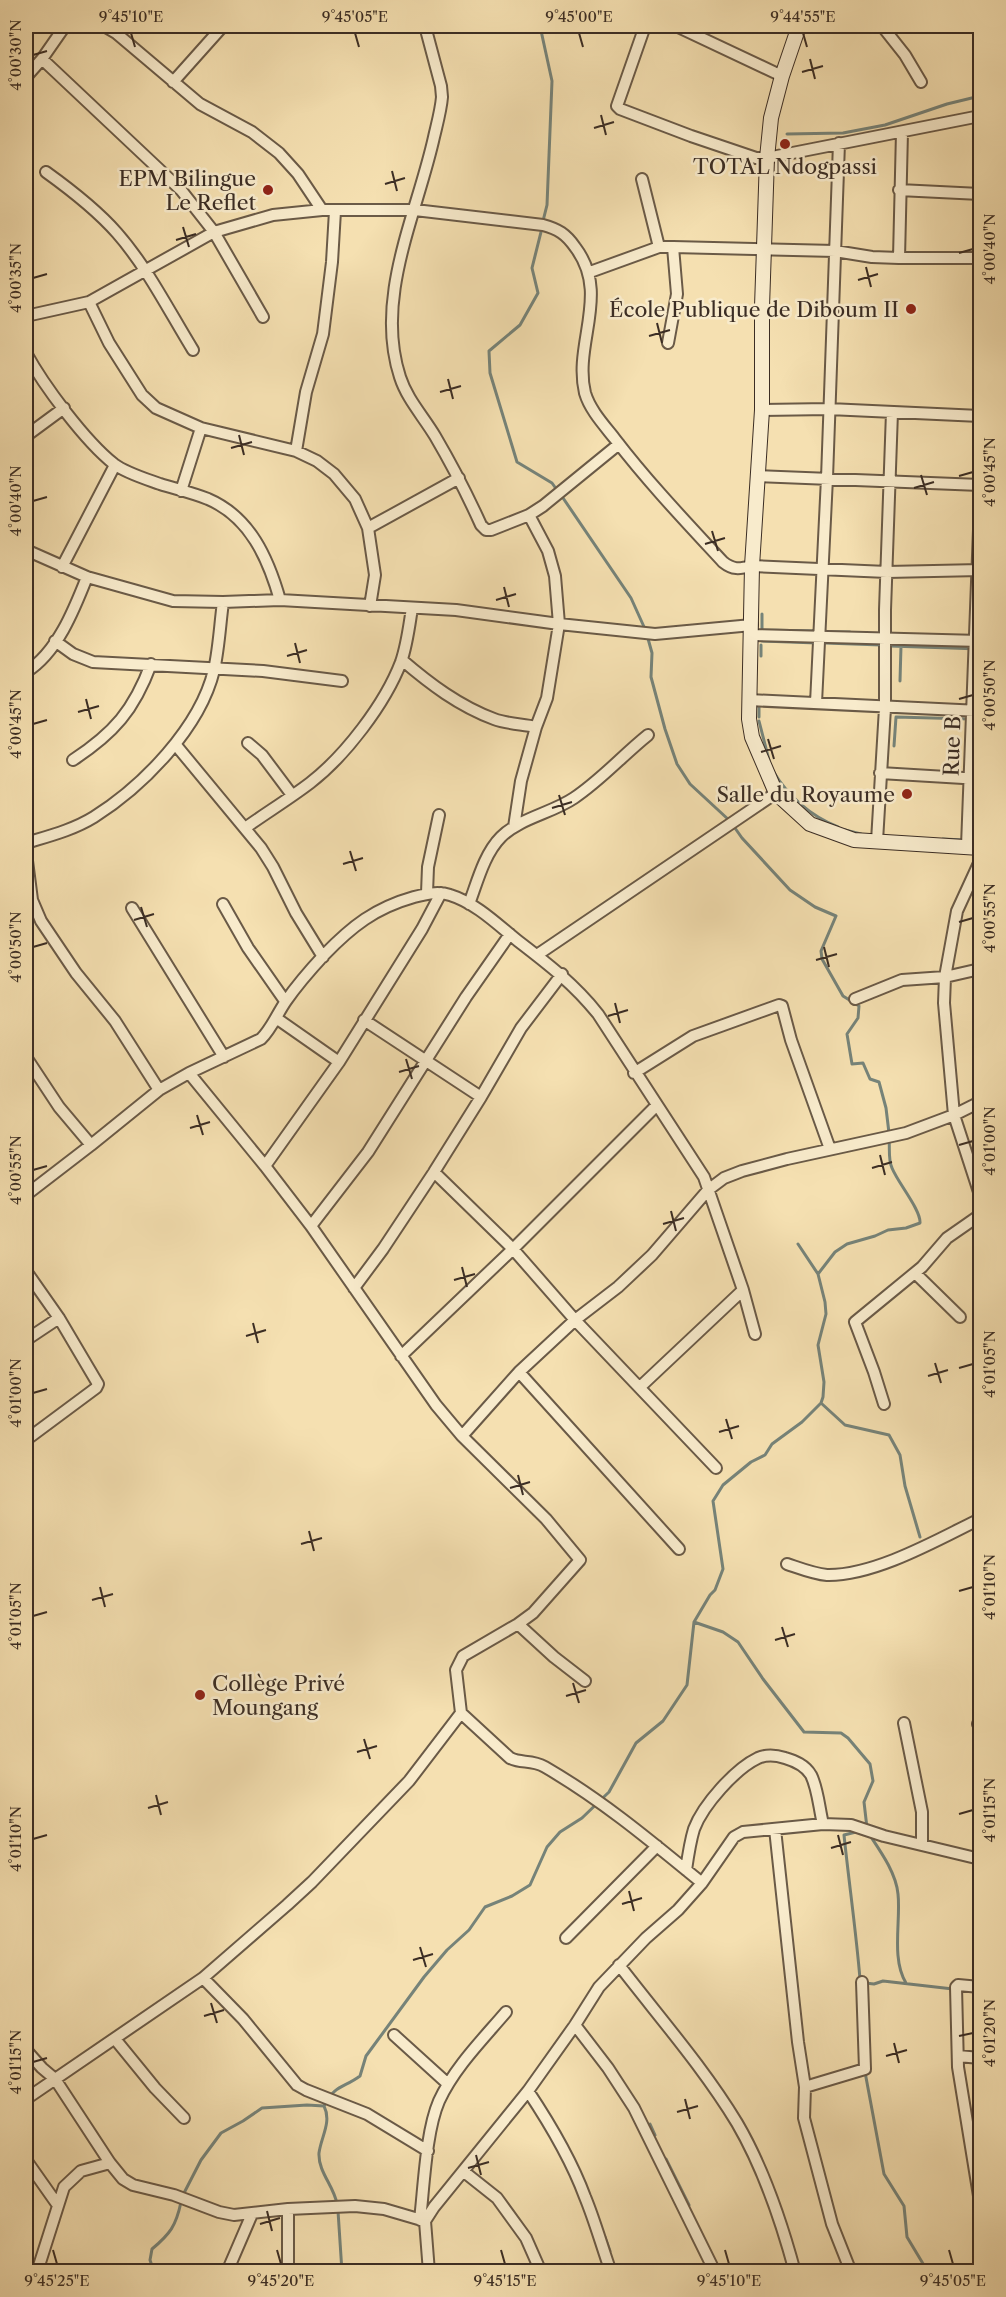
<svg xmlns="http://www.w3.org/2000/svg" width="1006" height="2297" font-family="'Libre Caslon Text',serif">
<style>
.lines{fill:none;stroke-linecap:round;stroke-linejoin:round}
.stream{stroke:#768379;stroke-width:3}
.minor-casing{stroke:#6a5a47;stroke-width:14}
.secondary-casing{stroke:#3b2d24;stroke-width:16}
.minor{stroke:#f8ebcc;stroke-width:10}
.secondary{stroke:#f8ebcc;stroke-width:14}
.ticks{fill:none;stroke:#3b2d24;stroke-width:2}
.poi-dot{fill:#8f2418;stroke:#f8ebcc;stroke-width:2}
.labels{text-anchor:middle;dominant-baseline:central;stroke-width:5;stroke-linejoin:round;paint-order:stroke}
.poi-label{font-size:21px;fill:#3b2d24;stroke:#f8ebcc;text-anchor:end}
.street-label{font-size:21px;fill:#3b2d24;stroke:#f8ebcc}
.neatline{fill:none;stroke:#3b2d24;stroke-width:2}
.ticks-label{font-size:15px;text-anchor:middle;fill:#3b2d24}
</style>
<rect width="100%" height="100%" fill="#f5e0b1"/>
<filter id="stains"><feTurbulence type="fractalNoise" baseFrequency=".00333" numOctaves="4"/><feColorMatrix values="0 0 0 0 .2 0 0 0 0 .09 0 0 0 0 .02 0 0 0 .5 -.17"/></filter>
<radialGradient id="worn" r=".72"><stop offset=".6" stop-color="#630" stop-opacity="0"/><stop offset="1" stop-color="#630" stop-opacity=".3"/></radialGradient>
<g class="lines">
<path class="stream" d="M540 26 552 81 547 205 543 221
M976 128 980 127
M787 134 843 133 885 125 947 104 980 96
M542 228 532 268 538 293 520 325 489 351 490 373 517 462 552 483 557 490
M561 495 631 598 645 629
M762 629V614
M762 630 818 631
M831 632H850
M647 635 652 653 651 677 665 729 677 764 690 784 730 821 742 838 790 890 815 907 836 916 821 951 822 959 843 996 859 1006 858 1018 847 1034 852 1064 863 1063 870 1079 879 1082 886 1108 889 1133
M762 641 817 643
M825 643 881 645
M890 646 980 649
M761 656V645
M900 681 901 646
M759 705V717
M759 721 769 760
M894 746 896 717 969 719
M773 771C788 796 811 816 838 827
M845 830 861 834
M943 839 964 840
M970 840H980
M818 1274 835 1252 847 1244 875 1236 888 1230 906 1228 920 1223C921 1210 898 1183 892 1168 888 1160 890 1148 889 1140
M821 1403 845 1425 889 1435 900 1455 905 1486 920 1537
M694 1622 723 1632 738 1642 763 1679 804 1732 841 1733 848 1738 870 1764 873 1781 864 1802 867 1828
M856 1832 844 1835C849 1883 856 1931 860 1979
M869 1834C881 1852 896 1873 898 1894 901 1920 891 1959 906 1983
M865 1983 874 1984 883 1981 953 1989
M865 2072 884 2174 904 2206 907 2237 928 2272
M650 2124 655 2135
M666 2159 689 2205
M183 2195 201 2160 221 2133 243 2121 262 2108 307 2105 324 2106
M337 2204C334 2186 318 2172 319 2153 321 2137 332 2122 324 2106 334 2085 344 2088 360 2076L366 2056 424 1977 447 1950 469 1930 485 1907 512 1896 530 1885 547 1847 560 1832 582 1818 609 1792 636 1743 663 1721 687 1685 694 1622 710 1595 715 1590 723 1569 713 1501 723 1485 751 1462 765 1455 772 1444 802 1422 821 1403 823 1397 824 1382 818 1345 826 1314 825 1302 818 1274 798 1244
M338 2211 342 2272
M605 2237 610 2251
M154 2272 150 2260 152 2249C170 2234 176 2226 181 2202"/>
<defs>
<path id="minor" d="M104 26 116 33 200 104 252 132 279 153 298 174 322 210
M425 26 441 86 442 97C441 110 437 124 434 137 417 214 374 298 400 377 407 399 423 416 435 436 452 465 467 494 481 525L486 530H491L529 515 543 506 619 444
M645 26 617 106 620 109 691 136 756 158H767L980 116
M676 26 782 76
M882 26 905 55 921 82
M42 59 181 190 214 232 263 317
M26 77 42 59 65 26
M173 82 223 26
M46 172C71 190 96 209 117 233 147 267 169 311 193 350
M642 179 659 247
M899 190 980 194
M899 258 902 132
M590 272 659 247H673L835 251 872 257 899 258H980
M89 302 109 343 142 395 156 408 201 428 296 451 317 461 334 474 355 499 368 528 375 575 370 606
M26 316 89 302 214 232 273 215 322 210H415L543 225C558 229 566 234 575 247 611 294 573 343 585 393 590 410 604 425 615 439 648 482 686 522 723 562 733 570 739 569 752 566L887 572 980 570
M668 343 677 294 673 247
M26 353C44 386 85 441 114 464 126 473 146 479 160 484 176 489 193 493 208 499 250 517 268 558 280 600
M762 410 829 409 980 416
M26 436 64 408
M296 451 306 392 323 334 332 262 335 211
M757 476 980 485
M181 491 201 428
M368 528 459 478
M26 550 87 577 173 601 223 602 280 600 456 610 559 624 655 634 752 625
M62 567 115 465
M751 635 980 641
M55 641 73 654 93 662 263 671 342 681
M402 660C430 684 459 706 494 719 507 724 522 724 536 727
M26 672C57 653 74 610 87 577
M749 700 980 711
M816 703 827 478 839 143
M248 743 262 755 292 795
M175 744 261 848 273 867 296 913 323 957
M73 760C114 733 134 710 151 664
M880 773 980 779
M514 827 521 781 536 727 547 698 559 624 555 576 548 551 529 515
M245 828C266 813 289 799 310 783 345 756 385 704 401 662 407 645 409 627 412 608
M877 841 885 708V610L892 412
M26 843C49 836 73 830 94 817 143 786 200 728 214 670 219 648 220 624 223 602
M967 846 980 503
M26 853 32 900 41 921 76 973 115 1021 159 1090
M427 893 428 867 439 815
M223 904 248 948 285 1001
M469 904C477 883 484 854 501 837 520 818 552 813 574 798 601 780 623 755 648 735
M132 908 224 1057
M537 955 776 793
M855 999 902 980 945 977 980 969
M276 1018 339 1062
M364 1020 481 1097
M26 1057 59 1107 91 1145
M634 1073 693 1036 779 1005 782 1006 791 1040 830 1149
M980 1102 954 1115 980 1195
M265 1166 339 1062 422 929 441 893
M434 1172 513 1249 575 1320 716 1468
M26 1195 91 1145 159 1090 189 1073 261 1039C272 1028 277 1014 286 1001 297 985 311 969 324 955 352 926 375 908 414 897 426 894 438 891 450 895 476 903 498 925 518 941 548 964 574 984 598 1014L704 1177 743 1290 755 1334
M311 1226 368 1152 466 997 510 934
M26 1271 59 1318 98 1384 96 1388 26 1440
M915 1273 960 1317
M354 1288 383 1249 434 1172 481 1097 521 1028 562 974
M26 1340 59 1318
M401 1356 513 1249 656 1106
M519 1372 679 1549
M640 1387 743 1290
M884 1404 874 1372 855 1322 922 1267 947 1238 980 1215
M462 1436 519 1372 575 1320 618 1287 652 1255 708 1190 724 1178 742 1171 787 1159 906 1133 954 1115 944 1003 945 977 957 911 980 861
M787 1564C799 1568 814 1574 827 1575 875 1576 939 1539 980 1519
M518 1624 554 1657 585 1681
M461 1713 510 1758C521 1764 531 1759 545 1767 602 1800 652 1842 702 1883
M904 1723 922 1812V1845
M978 1724 980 1725
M775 1829 798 2042 805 2087 804 2118 832 2224 851 2272
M686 1870C688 1856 690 1842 694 1829 703 1805 735 1769 758 1758 767 1754 776 1755 785 1758 795 1761 805 1765 811 1775 818 1789 819 1808 823 1824
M566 1938 657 1846
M619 1965C659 2017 703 2067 737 2123 764 2169 781 2220 795 2272
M203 1978 243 2019 297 2085 306 2090 367 2114 428 2151
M980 1987 958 1985 956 1987 958 2067 980 2202
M575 2025 608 2068 634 2108 715 2272
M394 2035 448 2084
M115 2039 155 2088 184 2118
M26 2050 42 2068 55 2079 110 2163 123 2179 133 2185 174 2195 219 2212 234 2215 288 2209 355 2206 384 2209 425 2221
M958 2056 980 2058
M805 2087 865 2069 862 1982
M528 2091C550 2124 571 2159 585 2197 595 2221 602 2247 611 2272
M26 2099 203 1978 287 1905 312 1882 409 1781 461 1713 456 1670 463 1656 518 1624 533 1613 580 1560 546 1519 462 1436 436 1405 311 1226 265 1166 189 1073
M26 2160 57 2204
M463 2171 497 2198 526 2238 541 2272
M288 2209V2272
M420 2220C424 2185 426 2131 439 2101 454 2068 483 2039 506 2012
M37 2272 64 2187 81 2171 110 2163
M227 2272 252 2214
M429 2272 425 2221 434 2207 528 2091 575 2025 599 1987 646 1938 678 1910 702 1883 734 1837 743 1832 823 1824 851 1825 884 1836 980 1859
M979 2272 980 2271"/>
<path id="secondary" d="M799 26 782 76 771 118 767 158 762 307V410L752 566 749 719 752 737 776 793 810 824 854 840 980 848"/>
</defs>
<use href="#minor" class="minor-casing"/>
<use href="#secondary" class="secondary-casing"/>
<use href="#minor" class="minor"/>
<use href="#secondary" class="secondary"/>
</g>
<path class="ticks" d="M131 33 135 47M355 33 359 47M579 33 583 47M803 33 807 47M33 55 47 51M810 59 815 79M802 72 823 66M601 115 606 135M594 128 614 122M392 171 397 191M385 184 405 178M183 227 189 247M176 240 196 234M959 253 973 249M866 267 871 287M33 278 47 274M858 280 878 274M657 323 662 343M649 336 670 330M448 379 453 399M440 392 461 386M239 435 244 455M231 448 252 442M921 475 927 495M959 476 973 472M914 488 934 482M33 501 47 497M712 531 718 551M705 544 725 538M504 587 509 607M496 600 516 594M295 643 300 663M287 656 307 650M86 699 91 719M959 699 973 695M78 712 99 706M33 724 47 720M768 739 774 759M761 752 781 746M559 795 565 815M552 808 572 802M350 851 356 871M343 864 363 858M141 907 147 927M134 920 154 914M959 922 973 918M33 947 47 943M824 947 829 967M816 960 837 954M615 1003 620 1023M608 1016 628 1010M406 1059 412 1079M399 1072 419 1066M197 1115 203 1135M190 1128 210 1122M959 1145 973 1141M880 1155 885 1175M872 1168 892 1162M33 1170 47 1166M671 1211 676 1231M663 1224 684 1218M462 1267 467 1287M454 1280 475 1274M253 1323 258 1343M246 1336 266 1330M935 1363 941 1383M959 1368 973 1364M928 1376 948 1370M33 1393 47 1389M726 1419 732 1439M719 1432 739 1426M518 1475 523 1495M510 1488 530 1482M309 1531 314 1551M301 1544 322 1538M100 1587 105 1607M959 1591 973 1587M92 1600 113 1594M33 1616 47 1612M782 1627 788 1647M775 1640 795 1634M573 1683 579 1703M566 1696 586 1690M364 1739 370 1759M357 1752 377 1746M156 1795 161 1815M148 1808 168 1802M959 1814 973 1810M838 1835 843 1855M33 1839 47 1835M831 1848 851 1842M629 1891 634 1911M622 1904 642 1898M420 1947 426 1967M413 1960 433 1954M211 2003 217 2023M204 2016 224 2010M959 2036 973 2033M894 2043 899 2063M886 2056 907 2050M33 2062 47 2058M685 2099 690 2119M677 2112 698 2106M476 2155 481 2175M468 2168 489 2162M267 2211 272 2231M260 2224 280 2218M53 2250 57 2264M277 2250 281 2264M501 2250 505 2264M725 2250 729 2264M949 2250 953 2264"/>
<g class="poi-dot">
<circle cx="785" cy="144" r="6"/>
<circle cx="268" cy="190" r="6"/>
<circle cx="911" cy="309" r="6"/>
<circle cx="907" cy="794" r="6"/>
<circle cx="200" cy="1695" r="6"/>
</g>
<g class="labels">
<g class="poi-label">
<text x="785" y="166" text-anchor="middle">TOTAL Ndogpassi</text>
<text x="256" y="178">EPM Bilingue<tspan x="256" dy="24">Le Reflet</tspan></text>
<text x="899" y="309">École Publique de Diboum II</text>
<text x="895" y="794">Salle du Royaume</text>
<text x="212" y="1683" text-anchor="start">Collège Privé<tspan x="212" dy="24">Moungang</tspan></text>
</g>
<g class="street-label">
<text transform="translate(952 746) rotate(-88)">Rue B</text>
</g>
</g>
<rect width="1006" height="2297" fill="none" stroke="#f5e0b1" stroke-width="66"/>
<rect x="33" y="33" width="940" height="2231" class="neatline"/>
<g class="ticks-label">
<text x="131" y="22">9°45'10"E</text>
<text x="355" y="22">9°45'05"E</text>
<text x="579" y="22">9°45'00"E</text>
<text x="803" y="22">9°44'55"E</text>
<text transform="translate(16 55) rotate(-90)" y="5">4°00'30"N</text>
<text transform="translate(990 249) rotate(-90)" y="5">4°00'40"N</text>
<text transform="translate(16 278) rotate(-90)" y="5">4°00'35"N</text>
<text transform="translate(990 472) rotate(-90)" y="5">4°00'45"N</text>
<text transform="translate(16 501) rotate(-90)" y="5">4°00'40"N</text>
<text transform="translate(990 695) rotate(-90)" y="5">4°00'50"N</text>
<text transform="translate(16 724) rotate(-90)" y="5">4°00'45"N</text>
<text transform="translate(990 918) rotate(-90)" y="5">4°00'55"N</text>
<text transform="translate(16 947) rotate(-90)" y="5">4°00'50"N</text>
<text transform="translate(990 1141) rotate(-90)" y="5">4°01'00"N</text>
<text transform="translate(16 1170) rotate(-90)" y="5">4°00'55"N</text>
<text transform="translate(990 1364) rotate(-90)" y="5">4°01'05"N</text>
<text transform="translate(16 1393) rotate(-90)" y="5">4°01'00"N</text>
<text transform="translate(990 1587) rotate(-90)" y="5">4°01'10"N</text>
<text transform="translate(16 1616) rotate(-90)" y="5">4°01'05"N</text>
<text transform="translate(990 1810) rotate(-90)" y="5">4°01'15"N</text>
<text transform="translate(16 1839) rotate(-90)" y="5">4°01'10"N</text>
<text transform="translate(990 2033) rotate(-90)" y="5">4°01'20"N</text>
<text transform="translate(16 2062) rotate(-90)" y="5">4°01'15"N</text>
<text x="57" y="2286">9°45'25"E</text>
<text x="281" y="2286">9°45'20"E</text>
<text x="505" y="2286">9°45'15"E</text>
<text x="729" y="2286">9°45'10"E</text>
<text x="953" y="2286">9°45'05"E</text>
</g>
<rect width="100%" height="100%" filter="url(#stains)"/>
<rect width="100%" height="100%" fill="url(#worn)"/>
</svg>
